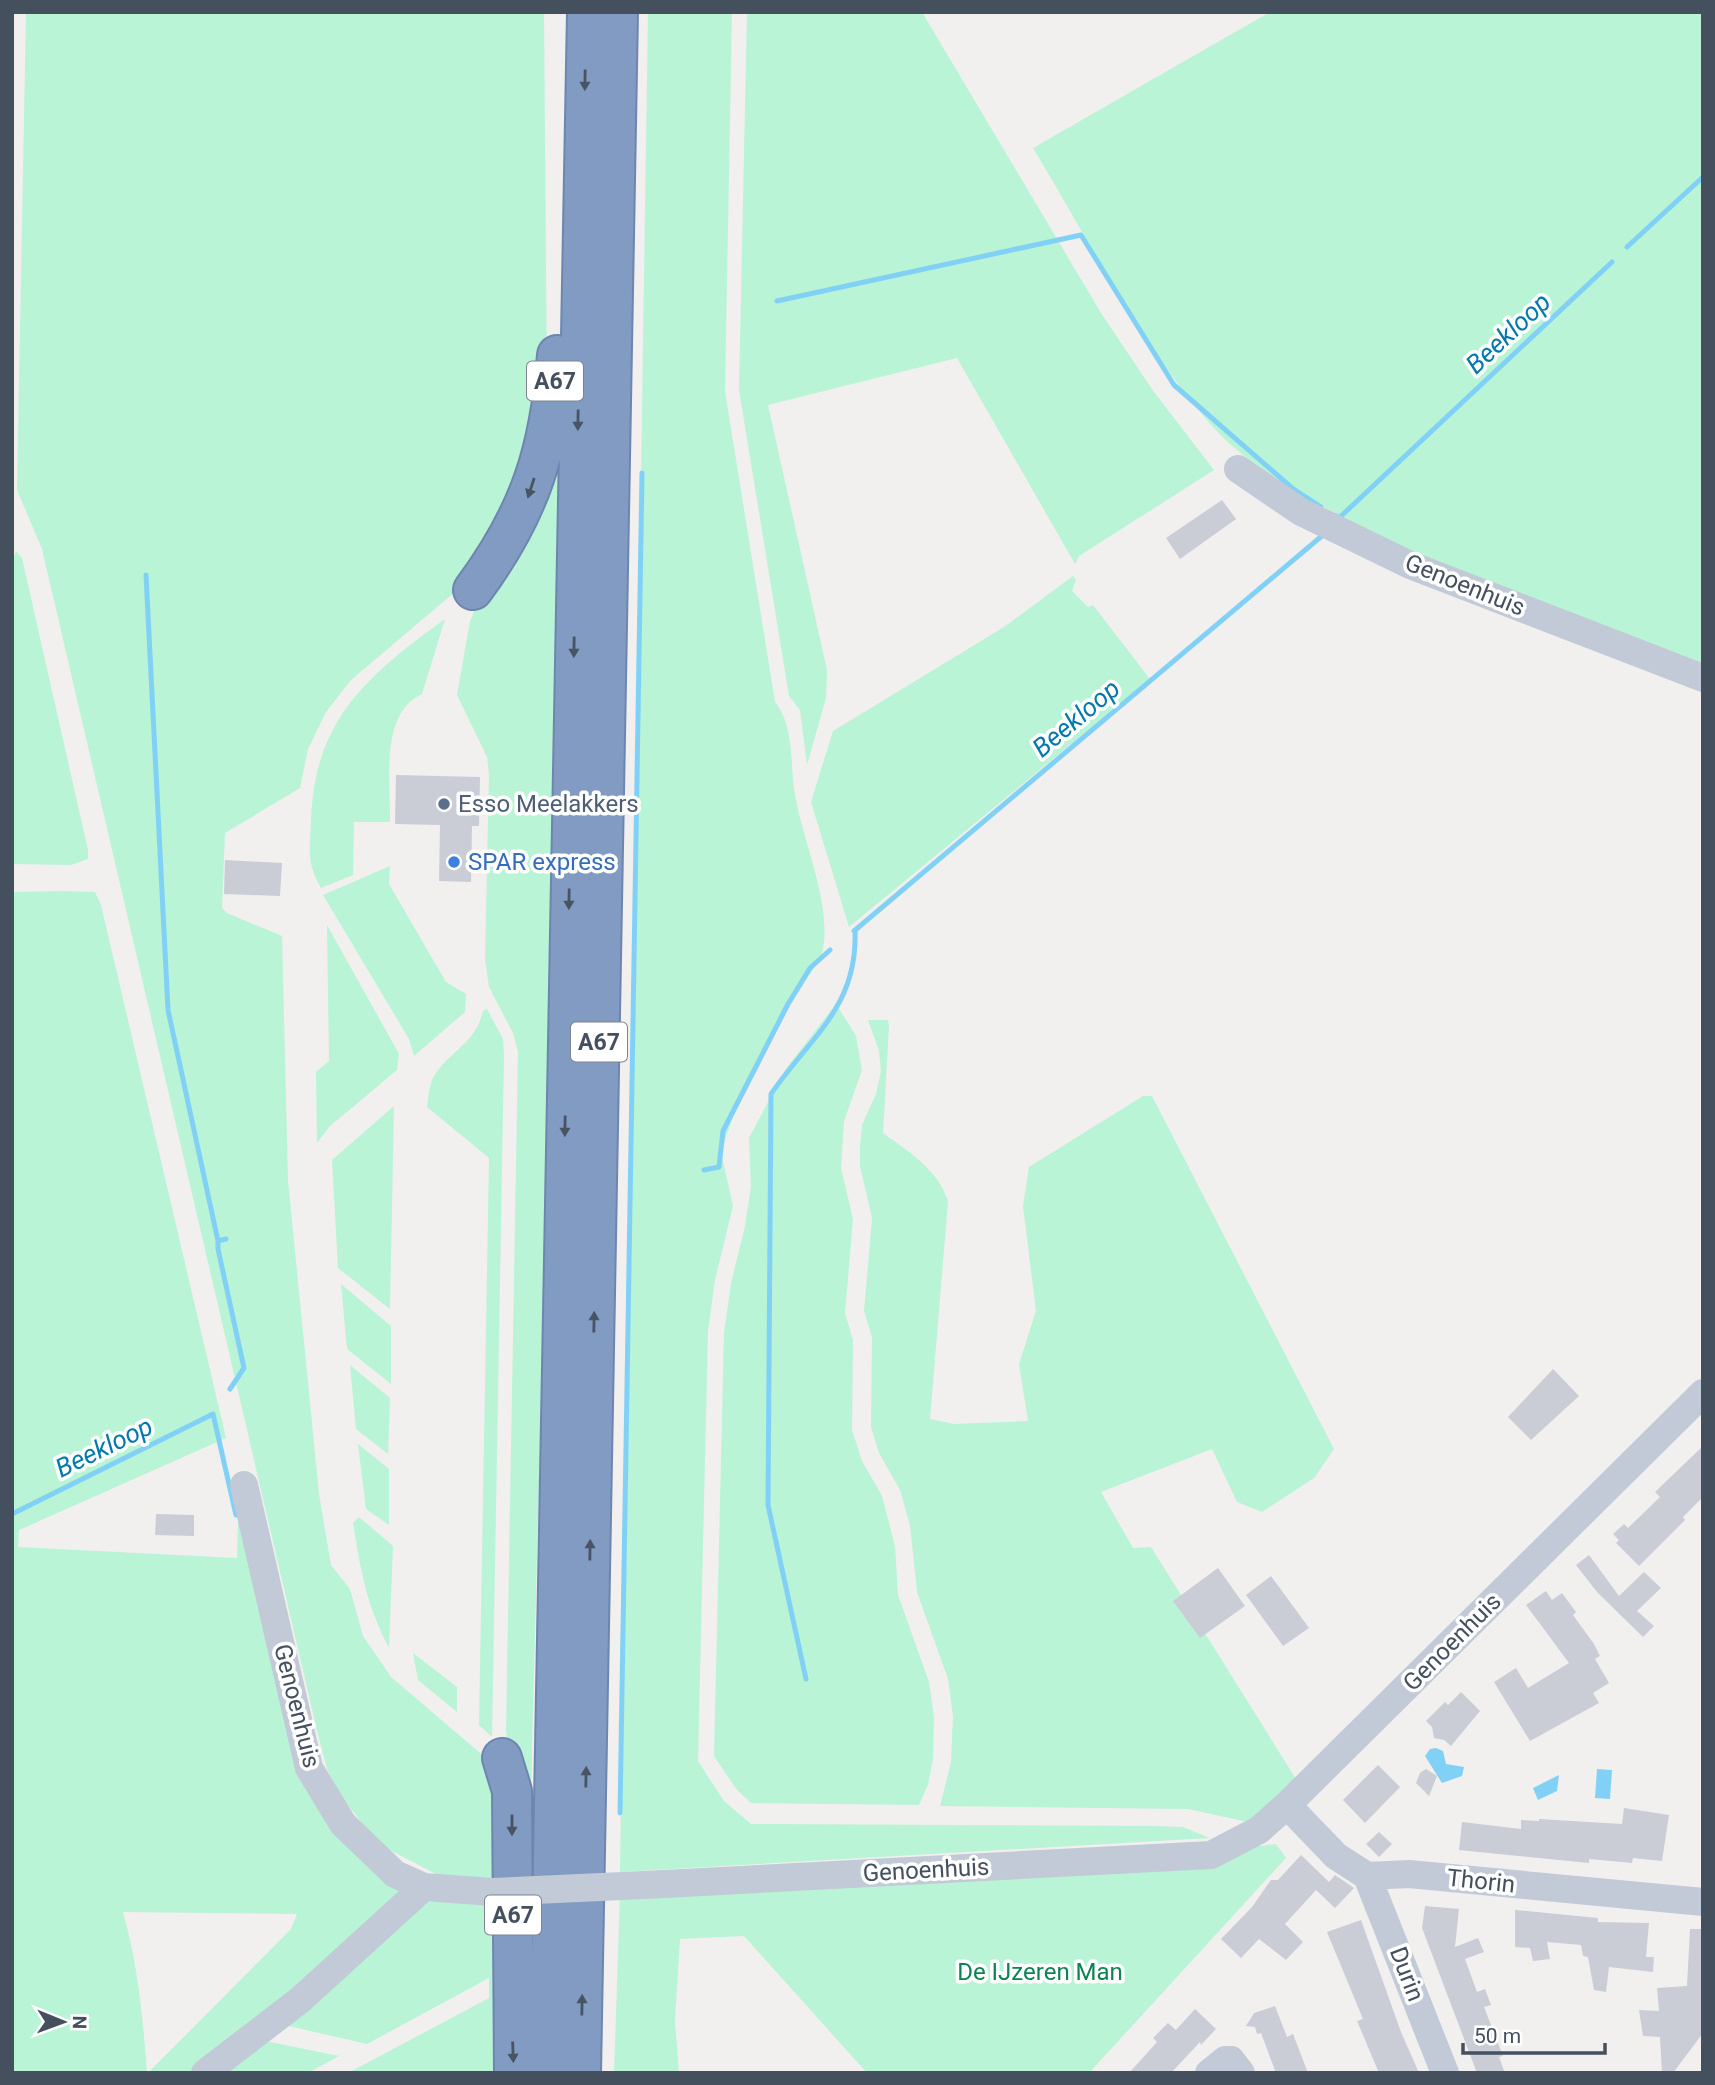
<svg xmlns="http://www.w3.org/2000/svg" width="1715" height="2085" font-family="Roboto,sans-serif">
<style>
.green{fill:#b9f4d6}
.water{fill:#81d1f6}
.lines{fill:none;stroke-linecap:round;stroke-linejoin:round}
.stream{stroke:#81d1f6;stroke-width:5}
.building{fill:#cacdd5}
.highway-casing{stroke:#6d86af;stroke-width:42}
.minor{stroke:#c1cad6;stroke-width:28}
.highway{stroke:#819bc3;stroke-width:38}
.minor-bridge{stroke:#c1cad6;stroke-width:28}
.oneway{fill:#485464}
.service-dot{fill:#5c6f8a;stroke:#fff;stroke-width:2.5}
.shop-dot{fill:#3f7fe0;stroke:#fff;stroke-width:2.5}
.labels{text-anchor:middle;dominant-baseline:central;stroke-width:7;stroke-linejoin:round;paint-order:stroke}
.shield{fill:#fff;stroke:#7d848f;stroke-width:2}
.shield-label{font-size:23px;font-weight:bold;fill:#45505f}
.street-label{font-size:24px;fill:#45505f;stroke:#fff}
.service-label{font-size:24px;fill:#4e5e75;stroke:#fff;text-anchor:start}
.shop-label{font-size:24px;fill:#366cbe;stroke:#fff;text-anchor:start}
.park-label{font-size:24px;fill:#0d8354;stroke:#fff}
.water-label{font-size:26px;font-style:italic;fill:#0179af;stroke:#fff}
</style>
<rect width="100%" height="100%" fill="#f2efef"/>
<path class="green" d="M26 12H544L547 396 541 435 462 586 351 680 326 712 308 749 300 788 225 833 222 908 227 913 282 936 288 1180 319 1494 331 1565 350 1589 363 1636 391 1677 486 1758 498 1774 505 1881 444 1878 378 1844 341 1796 327 1769 318 1735 42 549 17 490Z
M648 12H732L725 391 775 702C796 728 789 768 796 800 804 844 835 913 821 957L771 1035 738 1102 721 1152 733 1206 715 1280 708 1331 698 1761 724 1801 751 1824 1156 1826 1183 1827 1210 1838 620 1872Z
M747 12H922L1101 313 1154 392 1214 470 1079 556 1075 564 957 358 768 405 827 670 826 698 807 765 800 710 789 696 739 390Z
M1270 12H1703V663C1571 612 1429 570 1307 497 1274 477 1241 458 1214 428 1145 352 1087 237 1033 148Z
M559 410 547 1170 531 1789H518L506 1732 518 1052 513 1033 489 987 485 959 489 774 487 757 457 695 470 621Z
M16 551 22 558 88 850V859L71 865 12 864V563Z
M1073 576 1076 580 1072 591 1088 607 1093 605 1150 679 849 927 811 802 833 731 1004 627Z
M445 619 422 694C379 714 391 783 390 822H354L353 875 321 888C306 862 310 850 311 821 314 719 368 675 445 619Z
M390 866 389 884 436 965 446 982 466 994 465 1012 414 1056 409 1039 323 895Z
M64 891 95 892 101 905 226 1438 19 1530 18 1547 237 1558 239 1495 303 1768 399 1881V1892L283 1997 192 2073H148L291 1929 297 1914 123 1912C138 1965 143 2018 147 2073H12V892Z
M327 925 399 1054 397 1070 329 1127 317 1143 316 1072 329 1061Z
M836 1004 856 1036 862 1070 844 1121 841 1168 853 1219 845 1313 853 1340 852 1430 862 1461 882 1496 895 1546 898 1595 929 1682 934 1717 933 1759 928 1785 919 1805 751 1803 737 1790 714 1756 724 1333 731 1283 745 1226 751 1187 749 1138 785 1070Z
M487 1009 503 1039 504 1055 492 1737 479 1725 489 1158 427 1107C428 1099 429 1088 432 1080 447 1051 475 1046 483 1011Z
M868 1020H888L889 1027 883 1133C908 1151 940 1171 948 1202L930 1419 954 1424 1028 1421 1019 1364 1036 1311 1023 1206 1029 1167 1143 1096H1152L1334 1449 1314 1478 1262 1512 1237 1502 1212 1449 1101 1492 1133 1548 1151 1547 1296 1779 1248 1822 1188 1809 940 1806 951 1762 953 1716 948 1679 917 1592 910 1525 900 1490 879 1453 871 1427 872 1337 864 1311 872 1218 860 1166V1147L862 1125 876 1094 881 1071 879 1051Z
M394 1106 390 1309 338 1268 332 1160Z
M341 1284 391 1326V1384L347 1349Z
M350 1365 390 1398 388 1454 356 1429Z
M358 1444 389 1469V1525L366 1509Z
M359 1517 393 1546 389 1648C366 1603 361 1572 353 1523Z
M413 1653 457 1687V1712L418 1680Z
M1276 1844 1286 1858 1089 2073H867L744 1936 680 1939 675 2020 679 2073H614L620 1895 996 1876Z
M504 1899 507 2073H348L489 1998V1978L367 2044 284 2025 425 1902Z
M260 2040 339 2056 308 2073H220Z"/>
<path class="water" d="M1436 1748 1443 1751 1446 1764 1464 1767 1462 1776 1442 1783 1425 1756 1430 1749Z
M1597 1769 1612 1770 1610 1799 1595 1798Z
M1559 1775 1557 1791 1538 1800 1533 1788Z"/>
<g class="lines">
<path class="stream" d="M1627 247 1703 177
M777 301 1081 235 1174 385 1292 488 1321 507
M1336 516 1339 518 1612 262
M146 575 168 1010 218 1241
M854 931 1323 535
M704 1170 719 1167 723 1131 788 1004 810 968 830 950
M226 1239 218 1241V1249L244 1368 230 1389
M12 1514 213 1414 236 1515
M806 1679 768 1505 771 1094C811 1036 858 1007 855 930
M620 1813 642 473"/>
</g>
<path class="building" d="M1222 500 1236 519 1180 559 1166 538Z
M396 775 480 777 479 826H472L471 882 439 881 440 825 395 824Z
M225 860 282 863 280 896 224 894Z
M1553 1369 1579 1396 1531 1440 1508 1417Z
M1703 1446V1497L1683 1517 1685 1520 1639 1566 1616 1543 1619 1540 1613 1534 1624 1524 1628 1528 1660 1497 1655 1492Z
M156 1514 194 1515V1536L155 1535Z
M1589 1555 1619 1596 1644 1572 1661 1588 1637 1611 1654 1626 1643 1637 1597 1592 1576 1565Z
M1218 1568 1245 1606 1200 1638 1173 1601Z
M1271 1576 1309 1628 1283 1646 1246 1595Z
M1546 1591 1552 1600 1562 1593 1576 1612 1573 1615 1594 1644 1600 1656 1595 1659 1609 1683 1593 1693 1599 1703 1530 1741 1494 1682 1516 1668 1528 1688 1569 1663 1526 1605Z
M1461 1692 1480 1711 1451 1746 1444 1740 1434 1738 1432 1727 1426 1721 1445 1702 1448 1705Z
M1378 1765 1400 1787 1365 1823 1343 1800Z
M1426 1769 1437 1776 1429 1796 1416 1783 1420 1773Z
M1624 1808 1669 1815 1662 1861 1633 1858 1632 1863 1589 1859V1863L1459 1850 1462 1822 1521 1829V1820L1539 1821V1819L1622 1824Z
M1379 1832 1392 1844 1379 1857 1366 1844Z
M1301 1855 1329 1882 1335 1875 1354 1888 1335 1908 1316 1890 1285 1924 1303 1942 1286 1960 1259 1939 1241 1958 1221 1939 1252 1907 1271 1880H1278Z
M1425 1906 1459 1909 1455 1947 1478 1938 1484 1952 1465 1959 1477 1992 1485 1989 1491 2005 1484 2007 1503 2056 1499 2057 1505 2073H1477L1422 1928Z
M1515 1910 1598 1918V1922L1649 1923 1646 1957H1654L1653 1972 1609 1967 1606 1992 1594 1990 1588 1957 1583 1956 1581 1945 1547 1942 1550 1959 1533 1961 1530 1948 1515 1947Z
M1361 1920 1401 2032 1419 2073H1379L1357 2021 1363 2019 1327 1932Z
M1690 1929H1703V2033L1673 2073H1662L1660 2037 1643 2036 1639 2010 1659 2011 1657 1988 1687 1986Z
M1275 2006 1287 2037 1293 2034 1308 2073H1276L1261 2033 1257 2034 1255 2027 1246 2026 1254 2013Z
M1195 2009 1216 2029 1201 2045 1200 2042 1171 2073H1129L1157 2042 1153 2038 1168 2023 1176 2030Z"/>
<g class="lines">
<defs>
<path id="highway" d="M473 590C530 513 550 450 557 355
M502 1758 512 1791 514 2073
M549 2073 587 12
M581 2073 618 12"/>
</defs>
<use href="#highway" class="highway-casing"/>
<path class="minor" d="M1238 469 1301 512 1410 565 1703 678
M244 1485 309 1768 343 1824 395 1874 424 1887 493 1892
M1287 1805 1336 1856 1367 1876 1409 1874 1703 1902
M1367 1876 1445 2073
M645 1885 1211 1855 1259 1830 1287 1805 1703 1393
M205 2073 300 2000 424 1887
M1209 2073 1225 2060H1231L1241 2073"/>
<use href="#highway" class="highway"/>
<path class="minor-bridge" d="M493 1892 645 1885"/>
</g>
<defs><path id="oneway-solid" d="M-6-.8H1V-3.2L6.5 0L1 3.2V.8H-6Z" transform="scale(1.75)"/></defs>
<g class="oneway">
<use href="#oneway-solid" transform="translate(585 80) rotate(91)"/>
<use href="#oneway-solid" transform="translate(578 420) rotate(91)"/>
<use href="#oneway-solid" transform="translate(531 488) rotate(108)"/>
<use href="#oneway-solid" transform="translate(574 647) rotate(91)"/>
<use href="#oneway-solid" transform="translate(569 899) rotate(91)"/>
<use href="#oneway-solid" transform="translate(565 1126) rotate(91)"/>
<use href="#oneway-solid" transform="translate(594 1322) rotate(-89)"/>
<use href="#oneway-solid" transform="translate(590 1550) rotate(-89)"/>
<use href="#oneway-solid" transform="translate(586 1777) rotate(-89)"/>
<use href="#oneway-solid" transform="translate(512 1825) rotate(90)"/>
<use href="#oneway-solid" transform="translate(582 2005) rotate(-89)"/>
<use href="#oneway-solid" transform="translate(513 2052) rotate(88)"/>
</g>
<circle class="service-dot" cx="444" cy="804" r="7"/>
<circle class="shop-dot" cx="454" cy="862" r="7"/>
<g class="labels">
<g class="shield">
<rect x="527" y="361.5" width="56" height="39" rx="5"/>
<rect x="571" y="1022.5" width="56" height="39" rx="5"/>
<rect x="485" y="1895.5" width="56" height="39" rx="5"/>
</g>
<g class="shield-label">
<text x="555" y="381">A67</text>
<text x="599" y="1042">A67</text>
<text x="513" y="1915">A67</text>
</g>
<g class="street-label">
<text transform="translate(1465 585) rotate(22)">Genoenhuis</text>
<text transform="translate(1452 1642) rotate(-45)">Genoenhuis</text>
<text transform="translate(297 1706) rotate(76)">Genoenhuis</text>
<text transform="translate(926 1870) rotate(-3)">Genoenhuis</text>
<text transform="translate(1481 1881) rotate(6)">Thorin</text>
<text transform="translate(1407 1974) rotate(69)">Durin</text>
</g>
<g class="service-label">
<text x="458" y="804">Esso Meelakkers</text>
</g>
<g class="shop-label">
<text x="468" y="862">SPAR express</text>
</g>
<g class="park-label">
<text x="1040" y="1972">De IJzeren Man</text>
</g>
<g class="water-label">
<text transform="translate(1508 333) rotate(-43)">Beekloop</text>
<text transform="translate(1076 718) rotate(-40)">Beekloop</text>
<text transform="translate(104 1447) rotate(-26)">Beekloop</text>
</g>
</g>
<rect width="1715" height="2085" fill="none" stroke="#45505f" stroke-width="28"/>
<g transform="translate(63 2022) rotate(91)" stroke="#ffffff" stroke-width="5" paint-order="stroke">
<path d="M0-5L12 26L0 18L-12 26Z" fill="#45505f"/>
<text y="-10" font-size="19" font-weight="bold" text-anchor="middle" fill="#45505f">N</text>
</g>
<path d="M1463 2043v10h142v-10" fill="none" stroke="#45505f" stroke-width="3.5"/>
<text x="1474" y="2043" font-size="21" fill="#45505f" stroke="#ffffff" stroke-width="5" paint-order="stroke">50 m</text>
</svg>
